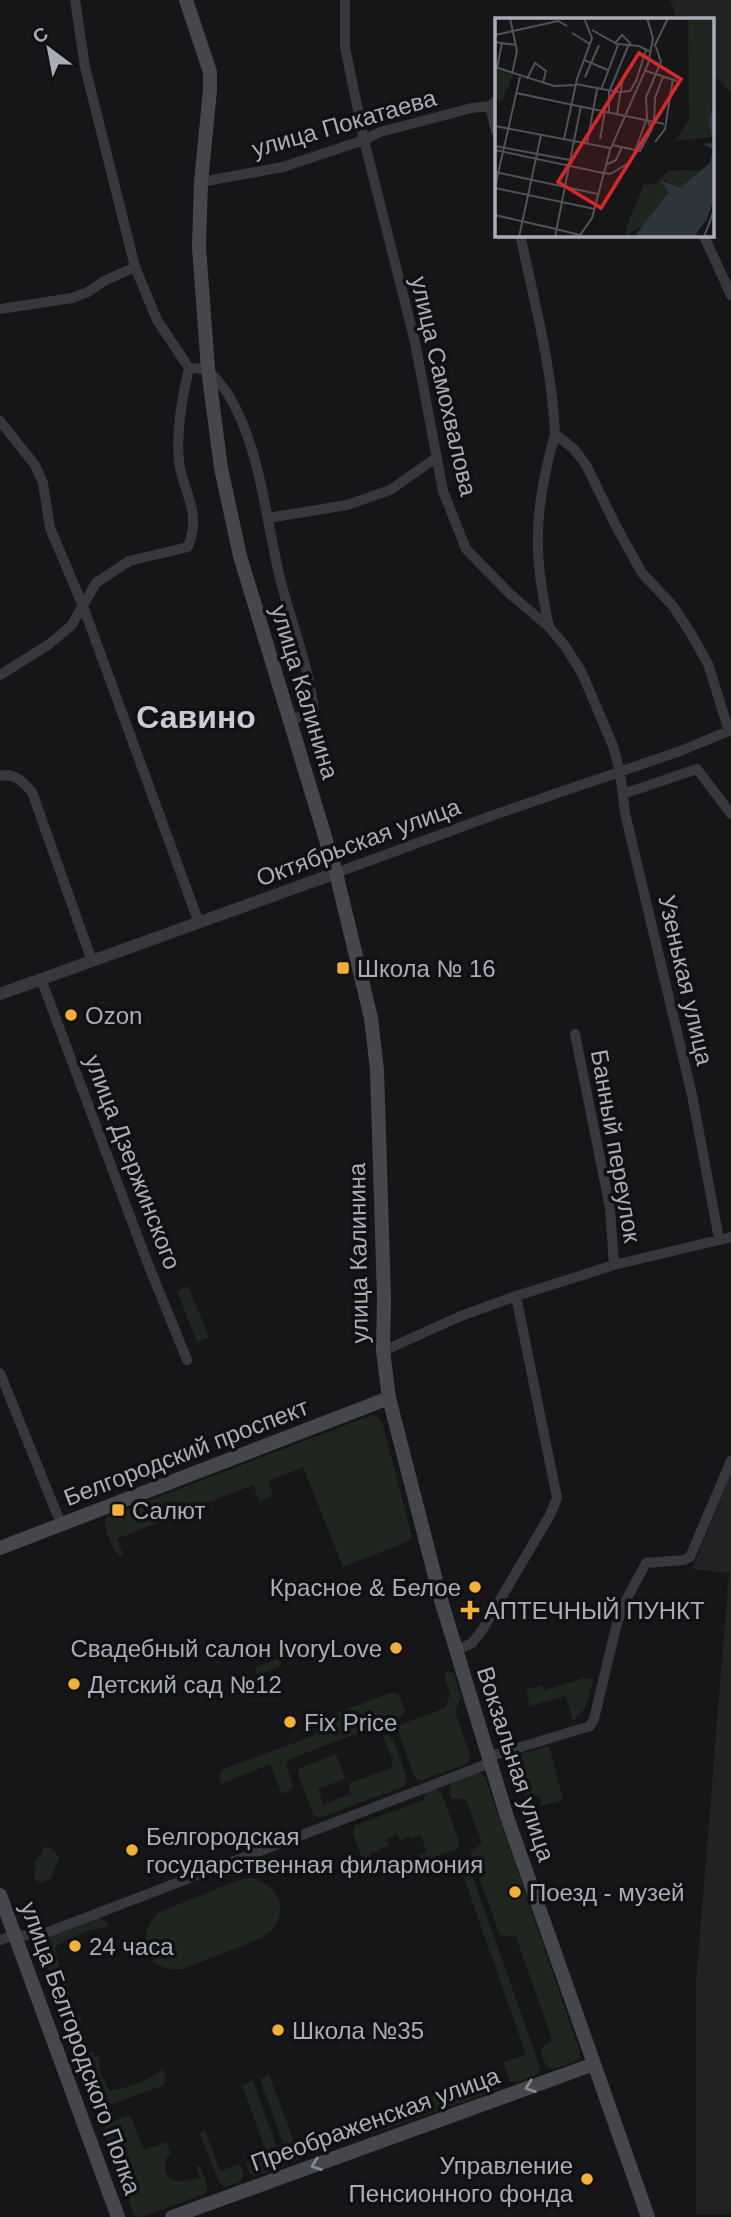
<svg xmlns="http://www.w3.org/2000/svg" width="731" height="2217" font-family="Arial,sans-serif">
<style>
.built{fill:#222225}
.green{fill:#1e261f}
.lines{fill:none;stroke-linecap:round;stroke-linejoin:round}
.minor{stroke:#37383d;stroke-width:10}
.tertiary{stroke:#37383d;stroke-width:12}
.secondary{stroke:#45474d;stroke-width:14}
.oneway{stroke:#858993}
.poi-dot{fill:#f2b134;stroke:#111113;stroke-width:2.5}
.labels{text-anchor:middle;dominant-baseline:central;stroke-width:7;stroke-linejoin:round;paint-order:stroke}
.street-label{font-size:24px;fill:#a8adb8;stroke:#111113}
.poi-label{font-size:24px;fill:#a8adb8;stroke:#111113;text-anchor:start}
.district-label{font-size:32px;font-weight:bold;fill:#c9ccd4;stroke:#111113}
.inset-road{fill:none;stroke:#505258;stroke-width:2}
.view{fill:#d62828;fill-opacity:0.15;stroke:#d62828;stroke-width:3.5}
.inset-edge{fill:none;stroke:#a8adb8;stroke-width:3.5}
</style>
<rect width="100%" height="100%" fill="#161618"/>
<path class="built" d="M670 0H731V93L712 72V19H677Z
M731 1473V2214H696V1983L729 1573 692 1569Z"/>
<path class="green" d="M188 1286 209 1337 197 1342 177 1291Z
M372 1415 376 1416 382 1422 411 1532V1538L407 1542 343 1567 303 1467 269 1481 272 1493 270 1498 260 1502 253 1485 117 1539 124 1557 120 1556C112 1549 105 1531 105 1520L109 1516Z
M277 1659 281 1662V1666L259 1675 255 1671 257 1667Z
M448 1671 454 1674 461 1697 455 1711 470 1755V1760L466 1764 423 1780H418L414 1776 399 1733V1727L402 1724 445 1708 450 1695 444 1675Z
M584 1678 593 1680C588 1698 588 1709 573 1721L566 1696 530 1706 526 1690 542 1685 544 1690Z
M390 1693H396L400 1697 405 1711 402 1716 290 1759 286 1765 293 1785 290 1790 282 1794 270 1764 222 1784 219 1776 223 1769 313 1736 317 1732 318 1723 321 1719Z
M387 1735 393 1739 407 1778 405 1786 322 1817 314 1816 298 1775 300 1768 336 1754 345 1779 318 1789 323 1804 351 1794 348 1784 393 1767 391 1762 393 1761 383 1736Z
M549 1746 563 1800 540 1806 542 1798 536 1795 533 1798V1804L527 1805 513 1756Z
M476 1773H482L485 1777 580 2052V2058L576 2061 552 2070 546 2065 540 2050 552 2039 516 1937 500 1935 470 1852 482 1843 466 1800 451 1798 449 1789 453 1782Z
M436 1789 442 1794 459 1841 458 1849 420 1862 417 1856 427 1852 420 1834 411 1839 409 1836 400 1841 397 1834 386 1839 389 1846 379 1848 380 1851 370 1853 377 1872 372 1873 367 1871 353 1834 354 1826 424 1800 426 1792Z
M44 1847 51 1848 60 1858 54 1868 52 1878 40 1883 34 1878 36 1871 34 1863 41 1854Z
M458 1857H463L467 1860 540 2067 538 2074 517 2082 510 2081 503 2063 526 2054 459 1864 438 1871 440 1864Z
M251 1878C284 1886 291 1919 262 1938L183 1969C145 1973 133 1937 159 1912L242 1879Z
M100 1918 105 1921 109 1927C99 1926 60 1940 55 1948L60 1968 70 1980 66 1982 68 1987 66 1989 76 2016 79 2015 82 2024 80 2025 90 2052H93L95 2057 99 2056 100 2072 109 2090C118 2092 157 2077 163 2069L166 2080 162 2086 98 2109 92 2105 84 2084 89 2078 46 1963 39 1960 35 1947 39 1941Z
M497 2071 503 2083 499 2089 372 2134 355 2133 314 2148 295 2162 288 2157 260 2079 269 2075 295 2144Z
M253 2081 282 2162 278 2168 255 2176 250 2174 246 2162 267 2154 242 2085Z
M130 2115 144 2150 166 2142 171 2155 167 2156C159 2184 181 2185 200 2177L196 2167 200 2166 207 2185 206 2193 142 2217 134 2215 119 2175 124 2169 115 2145 107 2142 103 2130 107 2123Z
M205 2130 220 2171 240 2164 244 2175 240 2182 225 2187 219 2182 199 2132Z"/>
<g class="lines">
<path class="minor" d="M75 0 85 67 135 267 157 320 189 368 208 369C214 377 222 385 228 394 261 449 265 517 280 578 291 623 309 665 314 712L290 720
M345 0V47L364 140 415 342 443 491 466 549 510 594 549 627 565 646 582 673 613 746 620 772 625 813 692 1095 719 1239
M490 106 496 131
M201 182 283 167 364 140 380 132 472 108 490 106 496 101
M520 234C534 301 552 366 555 434L574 449 586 465 616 526 642 573 673 606 690 632 708 664 729 731
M703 234 731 295
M0 309 72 298 88 292 104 281 135 267
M0 421 35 465 43 483 50 528 83 606 199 923
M268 518 347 505 390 490 436 458
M549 627C543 598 537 566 538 535 538 501 546 466 555 434
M0 675 48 645 71 626 96 583 129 561 188 547C190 540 193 533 193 526 195 504 181 483 179 461 176 430 182 399 189 368
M0 776C14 772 23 782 32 792L92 961
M623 794 697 769 731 814
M336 873 491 816 683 750 731 730
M41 979 146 1259 187 1360
M575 1034 610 1208 614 1265
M383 1351 461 1316 516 1296 614 1265 731 1237
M0 1373 61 1524
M456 1651 472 1643 481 1632 550 1515 557 1498 516 1296
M488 1757 590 1726 594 1719 617 1623 625 1602 646 1563 684 1560 690 1557 731 1461
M0 1940 15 1935 38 1936 490 1763"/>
<path class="tertiary" d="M0 994 336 873"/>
<path class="secondary" d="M186 0 210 72V90L201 182 199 247 208 369 221 468 240 556 336 873 371 1018 377 1070 384 1297 383 1351 389 1398 441 1600 507 1817 648 2217
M0 1548 389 1398
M0 1895 118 2217
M172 2217 594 2064"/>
</g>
<defs><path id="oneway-chevron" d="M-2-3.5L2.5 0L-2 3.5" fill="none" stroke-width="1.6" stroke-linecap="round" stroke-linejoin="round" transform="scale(1.75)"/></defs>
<g class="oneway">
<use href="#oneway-chevron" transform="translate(530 2087) rotate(160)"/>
<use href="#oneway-chevron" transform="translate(316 2165) rotate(160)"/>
</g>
<g class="poi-dot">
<rect x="336" y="961" width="14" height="14" rx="3.5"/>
<circle cx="71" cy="1015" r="7"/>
<rect x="111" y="1503" width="14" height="14" rx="3.5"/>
<circle cx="475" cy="1587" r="7"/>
<path d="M466.5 1599.5h7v7h7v7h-7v7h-7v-7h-7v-7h7z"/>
<circle cx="396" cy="1648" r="7"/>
<circle cx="74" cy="1684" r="7"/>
<circle cx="290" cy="1722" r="7"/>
<circle cx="132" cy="1850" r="7"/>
<circle cx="515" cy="1892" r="7"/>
<circle cx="75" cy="1946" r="7"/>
<circle cx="278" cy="2030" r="7"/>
<circle cx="587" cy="2179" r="7"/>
</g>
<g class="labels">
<g class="street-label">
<text transform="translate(344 123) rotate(-16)">улица Покатаева</text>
<text transform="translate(444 386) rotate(77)">улица Самохвалова</text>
<text transform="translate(305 692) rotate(73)">улица Калинина</text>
<text transform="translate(358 842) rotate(-20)">Октябрьская улица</text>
<text transform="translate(686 980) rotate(77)">Узенькая улица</text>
<text transform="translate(616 1146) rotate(80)">Банный переулок</text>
<text transform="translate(133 1162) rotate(69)">улица Дзержинского</text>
<text transform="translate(358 1253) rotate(-91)">улица Калинина</text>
<text transform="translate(186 1452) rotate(-21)">Белгородский проспект</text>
<text transform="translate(516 1764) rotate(72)">Вокзальная улица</text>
<text transform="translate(81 2048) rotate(70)">улица Белгородского Полка</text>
<text transform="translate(375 2119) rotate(-20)">Преображенская улица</text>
</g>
<g class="poi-label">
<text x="357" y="968">Школа № 16</text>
<text x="85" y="1015">Ozon</text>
<text x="132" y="1510">Салют</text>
<text x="461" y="1587" text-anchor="end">Красное &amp; Белое</text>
<text x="484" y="1610">АПТЕЧНЫЙ ПУНКТ</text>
<text x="382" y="1648" text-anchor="end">Свадебный салон IvoryLove</text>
<text x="88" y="1684">Детский сад №12</text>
<text x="304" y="1722">Fix Price</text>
<text x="146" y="1836">Белгородская<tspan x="146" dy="28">государственная филармония</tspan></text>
<text x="529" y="1892">Поезд - музей</text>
<text x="89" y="1946">24 часа</text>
<text x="292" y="2030">Школа №35</text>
<text x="573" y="2165" text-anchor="end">Управление<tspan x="573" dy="28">Пенсионного фонда</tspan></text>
</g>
<g class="district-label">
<text x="196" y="717">Савино</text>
</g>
</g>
<g transform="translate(495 18)">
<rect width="219" height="219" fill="#161618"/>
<path d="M193 0H219L216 119 180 123 194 101ZM0 51 18 57 7 83 0 81ZM194 152 208 153 184 171 168 161 172 177 149 207 131 218 132 207 149 167 162 165 173 153Z" fill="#1e261f"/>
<path d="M219 84V180L212 201 199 219H139L173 175 166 162 185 170 215 145 218 131 208 126 218 125 214 103Z" fill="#2c353c"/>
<path class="inset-road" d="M15 0 22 33 17 56M97 12 122 26 144 28 156 34M77 15 95 26M0 17 63 3 72 8M0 24 21 27M120 25 127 17 136 26M159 29 173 0M89 42 113 52M0 49 59 68 80 67M2 50 7 25M151 53 182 63M90 59 104 27M32 61 40 45 51 53 48 65M141 63 151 32M81 66 123 74 135 73 141 63M106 72 123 27M21 75 169 106M114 94V74L134 26M122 96 128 59M159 104 160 80 168 59M0 108 115 130M69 121 82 61 97 20 89 0M105 121 110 93M79 123 86 88M160 124 170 111 178 61M92 126 102 71M117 127 145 133 157 111 153 104M0 128 75 142M0 132 108 155M140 133 152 100 151 79 166 44 161 29M111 147 121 142 127 129M0 154 103 176M109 155 115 156 134 145M0 169 25 59M0 170 100 191M0 197 61 211M61 211 85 217 97 200 115 132 153 46 158 20 152 0M24 219 46 117M60 219 79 123M209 219 218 195"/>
<path class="view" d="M144 35 186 61 106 190 63 164Z"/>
<rect width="219" height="219" class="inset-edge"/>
</g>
<g transform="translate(49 49) rotate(328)" stroke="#111113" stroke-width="5" paint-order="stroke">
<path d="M0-5L12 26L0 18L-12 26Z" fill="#a8adb8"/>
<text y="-10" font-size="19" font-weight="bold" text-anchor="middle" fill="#a8adb8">С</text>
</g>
</svg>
